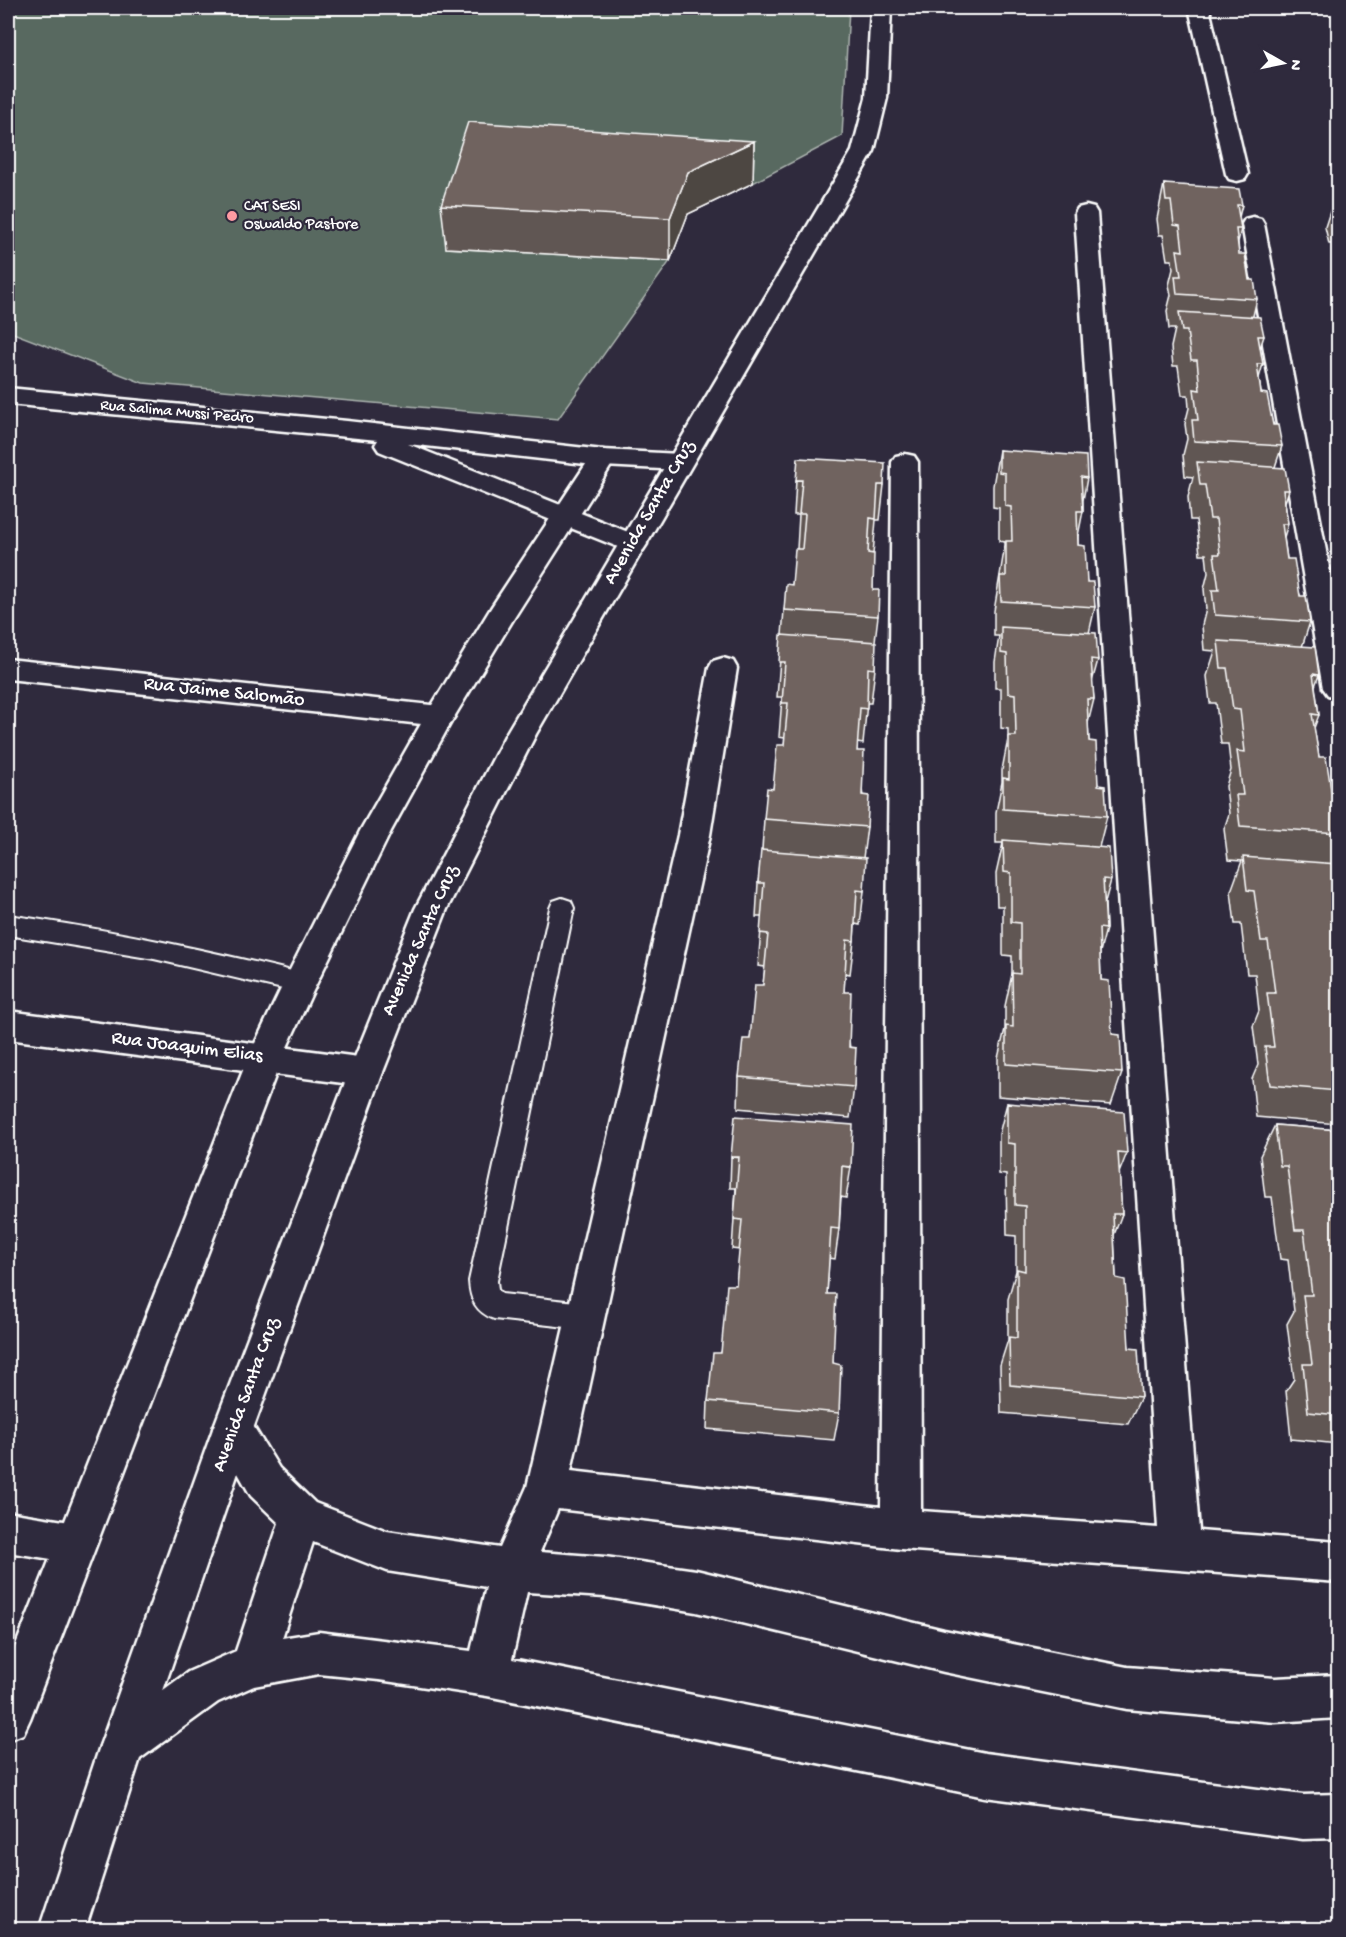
<svg xmlns="http://www.w3.org/2000/svg" width="1346" height="1937" font-family="'Gochi Hand',sans-serif">
<style>
.green{fill:#596960;stroke:#acb4b0;stroke-width:1.5}
.lines{fill:none;stroke-linecap:round;stroke-linejoin:round}
.service-casing{stroke:#fff;stroke-width:4}
.minor-casing{stroke:#fff;stroke-width:5}
.tertiary-casing{stroke:#fff;stroke-width:5}
.service{fill:#2f2a3d;fill-rule:evenodd}
.minor{fill:#2f2a3d;fill-rule:evenodd}
.tertiary{fill:#2f2a3d;fill-rule:evenodd}
.wall{fill:#605652;stroke:#fff;stroke-width:1.5}
.shaded-wall{fill:#4e4642;stroke:#fff;stroke-width:1.5}
.building{fill:#70645f;stroke:#fff;stroke-width:1.5}
.poi-dot{fill:#ff9aa2;stroke:#2f2a3d;stroke-width:2}
.labels{text-anchor:middle;dominant-baseline:central;stroke-width:4.5;stroke-linejoin:round;paint-order:stroke}
.far-poi-label{font-size:16px;fill:#fff;stroke:#2f2a3d;text-anchor:start}
.far-street-label{font-size:16px;fill:#fff;stroke:#2f2a3d}
.street-label{font-size:20px;fill:#fff;stroke:#2f2a3d}
</style>
<rect width="100%" height="100%" fill="#2f2a3d"/>
<filter id="ink" filterUnits="userSpaceOnUse"><feTurbulence type="fractalNoise" baseFrequency=".0167" numOctaves="2"/><feDisplacementMap in="SourceGraphic" scale="12" xChannelSelector="R" yChannelSelector="G"/><feConvolveMatrix kernelMatrix="1 2 1 2 8 2 1 2 1" color-interpolation-filters="sRGB"/></filter>
<g filter="url(#ink)">
<path class="green" d="M8 8H849L842 136 753 183 472 165 446 248 670 261 558 419 143 383 8 331V101L12 89H8Z"/>
<g class="lines">
<defs>
<path id="service" d="M562 898 571 901 574 908 497 1281 498 1290 502 1294 585 1303 595 1307 600 1316 595 1325 585 1329 494 1319C476 1312 470 1300 469 1281L550 908 553 901Z
M8 915C107 929 203 949 300 973L309 976 313 983 309 990 300 993 154 959 8 935Z"/>
<path id="minor" d="M1189 8H1209L1248 174 1245 179 1237 181 1229 179 1226 174Z
M1086 206 1094 208 1097 213 1199 1531 1338 1542V1582L901 1549 558 1509 540 1552 605 1557 696 1570 944 1630 1127 1667 1275 1678 1338 1675V1718L1275 1722 1127 1709 944 1672 696 1612 605 1597 527 1592 512 1659 985 1753 1303 1795 1338 1794V1838L1303 1839 985 1797 487 1696 379 1680 319 1674 254 1686 218 1702 137 1761 122 1768 107 1761 100 1746 107 1731 188 1672 236 1651 279 1523 251 1496 213 1429 219 1416 233 1410 247 1416 279 1468 315 1503 387 1531 500 1548 527 1487 678 835 709 668 713 661 723 658 733 661 737 668 710 835 571 1471 881 1507 892 462 896 456 905 454 914 456 918 462 921 1511 1158 1528 1075 213 1078 208ZM313 1542 387 1571 486 1587 471 1651 319 1632 282 1638Z
M1253 217 1261 219 1264 224 1338 614V698L1328 695 1323 688 1242 224 1245 219Z
M8 388 347 421 603 450 680 454 689 456 693 462 689 468 680 470 603 466 408 444 643 538 647 544 643 550 633 553 379 451 375 445 378 440 8 404Z
M8 659 440 706 450 709 455 716 450 723 440 726 8 679Z
M8 1011 366 1058 378 1062 383 1072 378 1082 366 1086 8 1039Z
M8 1512 76 1523 90 1529 96 1543 90 1557 76 1563 8 1552Z"/>
<path id="tertiary" d="M871 8H891L887 98 874 151 536 734 447 909 383 1072 253 1429 144 1746 85 1930H39L100 1746 213 1429 349 1072 415 909 506 734 852 151 866 98Z
M603 450 612 452 616 458 514 618 451 722 391 831 312 993 282 1058 30 1719 23 1734 8 1740V1665L248 1058 289 972 360 831 426 715 491 608 594 452Z"/>
</defs>
<use href="#service" class="service-casing"/>
<use href="#minor" class="minor-casing"/>
<use href="#tertiary" class="tertiary-casing"/>
<use href="#service" class="service"/>
<use href="#minor" class="minor"/>
<use href="#tertiary" class="tertiary"/>
</g>
<path class="wall" d="M754 141 753 183 688 214 670 261 446 248 441 205Z
M1164 184 1242 205 1239 217 1241 229 1238 242 1239 254 1257 299 1253 316 1264 336 1260 348 1263 364 1259 378 1261 393 1282 446 1275 467 1289 490 1285 502 1288 524 1284 537 1287 559 1310 622 1302 647 1319 675 1315 686 1319 715 1314 728 1319 757 1333 802H1338V849L1332 864H1338V1124L1256 1117 1252 1079 1258 1065 1253 1026 1259 1011 1255 974H1247L1241 924H1235L1231 891 1242 861 1228 860 1224 829 1229 814 1226 786 1231 770 1228 744H1221L1216 703H1210L1207 676 1215 651 1204 650 1202 625 1206 609 1204 589 1208 573 1206 554H1200L1196 520H1190L1188 497 1193 477 1185 476 1183 455 1187 439 1185 424 1189 408 1188 395H1182L1178 366H1173L1171 347 1175 329H1169L1167 311 1171 295 1169 285 1173 269 1172 260H1167L1163 235H1159L1157 219Z
M1336 193H1338V267L1334 244H1329L1325 227Z
M999 450 1087 478 1083 500V511L1078 536V545L1087 582 1095 607 1089 633 1098 660 1092 682 1094 699 1088 723 1089 741 1098 785 1107 816 1099 847 1111 880 1105 902 1106 929 1100 952 1101 980 1112 1034 1122 1073 1111 1105 998 1096V1058L1005 1029V1006L1012 974V956L1003 955V906H997L996 874 1003 843H996V812L1002 782V770L1008 739V729L1001 728V688H995V662L999 636H994V611L1005 545V542L999 541V508L993 507V486Z
M796 480 884 485 880 520H876L873 554V590L878 616 875 641V669L871 703H867L863 744 857 743V751L867 827 863 858 864 891 860 925 855 924 854 941 850 974 845 973 844 992 854 1087 850 1118 738 1108 739 1077 750 1039 763 985 765 967 758 966 762 917H756L758 883 762 850 764 819 773 789 784 745 785 738 779 737 782 697H777L784 610 792 585 797 549 799 515H794Z
M1007 1103 1127 1153 1119 1173 1122 1214 1114 1235 1116 1278 1129 1348 1141 1397 1128 1424 1001 1413 1000 1365 1008 1340V1299L1016 1271V1236L1007 1235 1006 1175 999 1174V1134Z
M1275 1125 1338 1130V1444L1291 1439 1286 1391 1294 1379 1287 1324 1294 1311 1288 1260 1280 1259 1272 1197H1265L1260 1156Z
M731 1157 851 1167 846 1198 841 1197 839 1229 835 1259 829 1258 827 1294 833 1363 839 1413 834 1440 707 1429 708 1401 721 1353 736 1285 740 1250 732 1249 736 1188H730Z"/>
<path class="shaded-wall" d="M754 141 753 183 688 214 670 261V218L688 172Z"/>
<path class="building" d="M468 122 754 141 688 172 670 218 441 205Z
M1164 184 1239 189 1242 205H1237L1241 229H1236L1239 254H1245L1249 280H1254L1257 299 1177 294 1175 276H1181L1177 250 1183 251 1180 226 1174 225 1171 201H1166Z
M1336 193H1338V206Z
M1179 312 1260 317 1264 336H1258L1263 364H1257L1261 393 1267 394 1273 425H1278L1282 446 1194 441 1192 420H1198L1194 389 1200 390 1197 360H1191L1187 331H1182Z
M999 450 1086 456 1087 478 1081 477 1083 511H1077L1078 545 1085 546 1087 582H1093L1095 607 1001 601 1000 576H1006V541H1012L1011 507 1005 506V473L999 472Z
M798 458 885 463 884 485H878L876 519 870 518 868 553 874 554 873 590H879L878 616 784 610 786 584 792 585 795 549H802L805 514H799L802 480H796Z
M1197 462 1285 468 1289 490H1283L1288 524H1282L1287 559H1294L1300 596H1306L1310 622 1215 615 1212 590H1219L1214 554H1220L1216 519H1210L1205 485H1200Z
M1001 627 1096 633 1098 660 1091 659 1094 699H1087L1089 741 1096 742 1098 785 1105 786 1107 816 1003 809V778L1009 779V736H1016L1015 694 1008 693 1007 654 1001 653Z
M781 635 876 642 875 669 868 668 867 709 860 708 857 751H864L862 795 869 796 867 827 764 819 767 788 773 789 777 745H784L788 703H782L785 662H779Z
M1218 641 1315 647 1319 675 1313 674 1319 715 1312 714 1319 757H1326L1333 802H1338V833L1240 826 1236 795H1243L1237 751 1245 752 1240 710 1233 709 1227 668H1221Z
M1003 840 1109 848 1111 880 1103 879 1106 929 1099 928 1101 980 1109 981 1112 1034 1120 1035 1122 1073 1006 1064V1026L1013 1027 1012 973 1020 974V923L1011 922V873L1004 872Z
M761 850 866 858 864 891 857 890 854 941 847 940 844 992H851L849 1047 856 1048 854 1087 739 1077 743 1039H750L755 985H763L768 934 760 933 764 883H758Z
M1243 857 1338 864V1091L1270 1085 1265 1047H1274L1267 993H1275L1268 941H1261L1254 891 1247 890Z
M1007 1103 1124 1112 1127 1153 1118 1152 1122 1214H1113L1116 1278 1125 1280 1129 1348 1138 1349 1141 1397 1010 1385 1009 1337 1017 1338V1269L1025 1271V1206L1015 1205V1144L1007 1143Z
M735 1116 853 1125 851 1167 842 1166 839 1229 831 1228 827 1294H836L833 1363 841 1365 839 1413 708 1401 713 1353H721L727 1285H736L742 1220 734 1219 739 1157H731Z
M1275 1125 1338 1130V1415L1308 1412 1303 1364H1312L1303 1295H1312L1304 1230H1295L1287 1166H1280Z"/>
</g>
<circle class="poi-dot" cx="232" cy="216" r="6"/>
<g class="labels">
<g class="far-poi-label">
<text x="244" y="207">CAT SESI<tspan x="244" dy="18">Oswaldo Pastore</tspan></text>
</g>
<g class="far-street-label">
<text transform="translate(177 413) rotate(5)">Rua Salima Mussi Pedro</text>
</g>
<g class="street-label">
<text transform="translate(650 513) rotate(-60)">Avenida Santa Cruz</text>
<text transform="translate(224 693) rotate(6)">Rua Jaime Salomão</text>
<text transform="translate(421 941) rotate(-66)">Avenida Santa Cruz</text>
<text transform="translate(187 1048) rotate(7)">Rua Joaquim Elias</text>
<text transform="translate(247 1395) rotate(-70)">Avenida Santa Cruz</text>
</g>
</g>
<rect width="1346" height="1937" fill="none" stroke="#2f2a3d" stroke-width="30"/>
<rect x="15" y="15" width="1316" height="1907" fill="none" stroke="#fff" stroke-width="2" filter="url(#ink)"/>
<g transform="translate(1283 63) rotate(99)" stroke="#2f2a3d" stroke-width="4.5" paint-order="stroke">
<path d="M0-4.5L10 22L0 15L-10 22Z" fill="#ffffff"/>
<text y="-9" font-size="16" font-weight="bold" text-anchor="middle" fill="#ffffff">N</text>
</g>
</svg>
